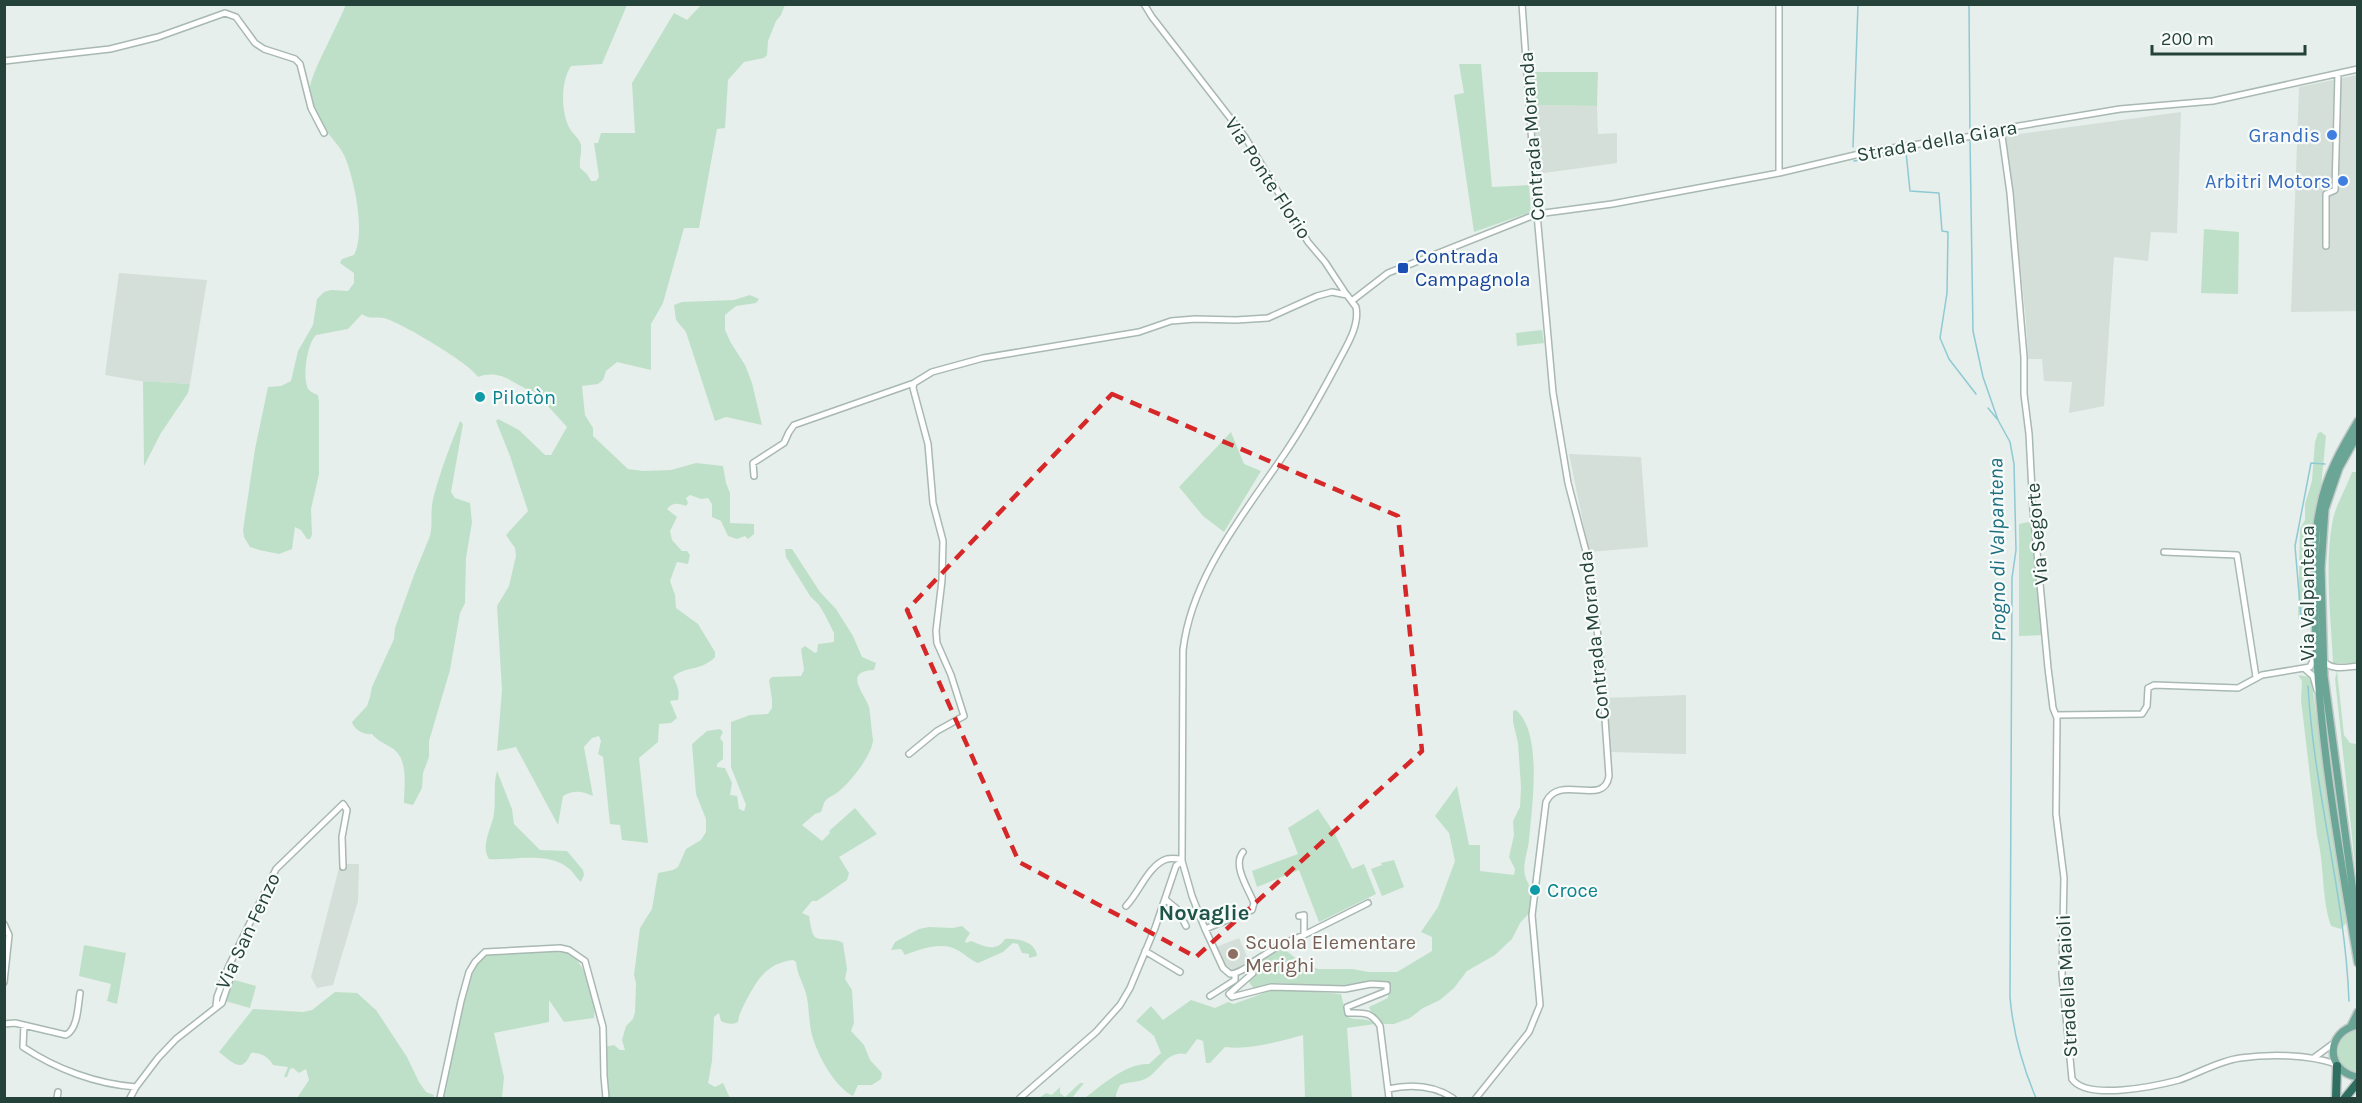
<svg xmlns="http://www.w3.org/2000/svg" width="2362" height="1103" font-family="Karla,sans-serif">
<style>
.built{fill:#d4dfda}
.green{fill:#bfe0c8}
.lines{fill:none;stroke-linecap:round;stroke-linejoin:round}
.stream{stroke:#8ec9d4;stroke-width:1.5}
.minor-casing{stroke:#a8b8b2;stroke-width:8}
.major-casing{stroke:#c2cac8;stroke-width:10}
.highway-casing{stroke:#c2cac8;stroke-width:11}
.minor{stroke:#fff;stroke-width:5}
.major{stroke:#6aa596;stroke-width:7}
.highway{stroke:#2f6f62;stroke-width:8}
.marked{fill:none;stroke:#d62828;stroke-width:4.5;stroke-dasharray:12 8;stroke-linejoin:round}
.shop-dot{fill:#3f7fe0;stroke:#f7fbf9;stroke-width:2}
.transit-dot{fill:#1a4fb4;stroke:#f7fbf9;stroke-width:2}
.culture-dot{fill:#0f9aa8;stroke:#f7fbf9;stroke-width:2}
.education-dot{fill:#8d6e63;stroke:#f7fbf9;stroke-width:2}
.labels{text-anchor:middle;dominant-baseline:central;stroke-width:4.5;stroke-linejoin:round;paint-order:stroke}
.shop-label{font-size:20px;fill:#366cbe;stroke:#f7fbf9;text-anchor:end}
.street-label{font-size:20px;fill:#24423a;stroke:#f7fbf9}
.transit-label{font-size:20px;fill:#164399;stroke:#f7fbf9;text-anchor:start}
.culture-label{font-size:20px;fill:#0d838f;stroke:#f7fbf9;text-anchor:start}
.education-label{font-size:20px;fill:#785e54;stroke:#f7fbf9;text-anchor:start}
.water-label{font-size:21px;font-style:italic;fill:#1c6f80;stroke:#f7fbf9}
.quarter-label{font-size:22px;font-weight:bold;fill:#1f5548;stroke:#f7fbf9}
</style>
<rect width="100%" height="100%" fill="#e6efeb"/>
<path class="built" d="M2357 75V311L2291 312 2299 87Z
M1533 105 1597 106 1598 134 1617 133V163L1537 174Z
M2181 112 2177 233 2151 232 2148 261 2114 257 2104 406 2069 413 2072 382 2044 381 2042 359H2028L2026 321 2010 167 2004 136Z
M119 273 207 280 190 384 140 381 105 375Z
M1569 454 1641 457 1648 547 1589 552Z
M1686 695V754L1610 752 1604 698Z
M340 864H359L358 901 333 985 317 988 311 977Z
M1239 938 1249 961 1232 972 1228 971 1216 947Z"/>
<path class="green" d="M346 4 627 5 602 64 571 66C561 81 561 109 568 125 571 133 579 137 581 145 582 152 579 160 580 168L587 174 591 181H596L599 177 594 143H598L601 133H635L632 83 674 13 687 20 701 5H785L781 15 776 21 768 41 767 55 764 58 744 62 728 80 725 128 717 129 699 228H684L663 303 651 324V370L617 362 606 371 603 380 598 384 582 386 585 415 593 428V436L628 469 643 471 671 470 696 463 723 466 726 483 730 493V523L754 524V534L748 539 745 536 737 539 728 536 721 521 712 517V504L708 498 701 499 690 495 686 498 688 503 686 506C678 503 673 502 667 509L677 517 670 531 672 540 682 551H687L690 555 688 564 677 562 670 581 675 595 676 608 698 624 715 652V657C702 671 685 666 673 677 677 685 680 690 678 700L670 701 677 718 671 723 659 724 658 742 639 758 648 843 622 840 620 825 610 824 603 757 598 754 601 741 599 736 592 738 584 747 593 796C581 791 574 790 563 796L558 825 516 747 497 751 502 690 497 606 509 586 516 556 515 548 506 535 528 511 510 456 496 421 498 419 519 430 545 455H551L567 427 535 392C514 387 504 368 478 377 471 364 400 322 384 318 376 316 370 320 362 314L348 329 316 335C307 344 303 374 307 386 308 391 313 393 318 395L319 402V474L311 509 312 535 310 539H307L301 530 295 527 292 549 279 554 259 550 250 547 244 537 243 530 255 449 268 387 281 386 291 381 298 351 313 325 317 299 324 292 331 290 348 291 354 283V273L340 263 342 259 354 255C366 233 354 177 344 155 339 145 331 138 325 129 319 118 312 102 310 90 308 78 340 22 346 4Z
M1459 64H1481L1492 187 1529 185 1531 212 1474 232 1454 95 1464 93Z
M1531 72H1598L1597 106 1533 105Z
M2204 229 2239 232 2238 294 2201 293Z
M750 295 759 299 756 303 736 306 725 315V330L731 343 745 365 752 383 762 425 726 417 715 421 686 332 676 320 674 305 682 302 734 300Z
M1542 330 1544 343 1517 346 1516 333Z
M143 381 190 384 188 393 161 433 144 466Z
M460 421 463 424 451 492 455 498 470 503 472 522 466 558 465 603 460 613 450 670 429 741V757L423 773 422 788 413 805 404 803C404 785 409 759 392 748 384 743 378 741 372 734 364 735 354 730 352 722L367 706 370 697 372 687 394 639 395 628 414 575 430 536C433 525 430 512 433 499 440 472 450 446 460 421Z
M1231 432 1244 464 1261 471 1224 532 1203 516 1179 487Z
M2321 432 2326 436 2320 498 2316 506 2317 521 2308 543 2309 610 2307 618 2298 619 2300 529 2305 520V504L2312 481 2315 442 2318 433Z
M2352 472H2358L2357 663H2333C2331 618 2324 563 2333 519 2336 505 2347 486 2352 472Z
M2033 521 2043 635 2019 636V524Z
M785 549H792L820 592 836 609 853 636 862 657 876 663 874 670C842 671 865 694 869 707 870 711 872 734 873 739 874 753 849 784 838 792 835 795 830 796 826 800 823 803 823 808 821 812L815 814 802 825 822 841 830 833 829 831 855 808 877 834 839 857 849 873 847 880 817 901H812L802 913 809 916C810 921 811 931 814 936 818 942 835 937 843 943L847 969 845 979 852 990 854 1023 851 1031 864 1045 870 1060 882 1073 881 1079 872 1085H858L853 1096C834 1087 815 1051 811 1031 809 1020 809 1009 807 998 805 986 797 975 796 962L793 960C768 963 758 978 747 999 743 1007 739 1013 738 1022 733 1025 726 1024 721 1021L719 1013 714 1017 712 1061 708 1083 715 1087 723 1083 730 1098H608L604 1047 614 1045 620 1050H625L622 1040 626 1026 633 1019 635 1012 636 983 634 975 640 928 652 909 658 873 673 870 678 867 686 849 701 840 706 832V819L696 794 692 744 707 731 720 729 723 732 720 738 723 742V759L717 764V767L725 768 732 783 730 795 737 796 739 809 744 811 746 805 731 767V722L750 715 768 714 772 708V700L769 680 772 677 801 676 804 670 801 649 805 646 815 653 817 652 818 644 834 642V633L825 615 819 605 810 596 786 557Z
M2337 671 2344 735 2350 743 2357 744V883L2335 679Z
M2298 675 2311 677 2346 923 2341 929 2331 926C2321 897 2325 866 2317 836L2301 700 2302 681Z
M1516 710C1543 733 1532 807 1529 840 1527 859 1517 873 1534 891L1531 911 1520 923 1512 939 1495 955 1467 971 1454 988 1440 1000 1423 1008 1410 1018 1394 1024H1382L1372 1015 1369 1007 1388 998 1389 990 1384 984 1349 989 1280 983 1254 989 1249 982 1256 968 1254 962 1250 959 1282 947 1299 961 1318 969H1352L1369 972H1397L1432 951V937L1421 932 1438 907 1455 861 1449 833 1435 816 1457 786 1469 845H1480V871L1514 875 1515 869 1509 857 1514 835 1513 821 1520 807 1521 787 1518 743 1513 722V711Z
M497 771 512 809 514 824 540 850 567 851 583 870 584 875 581 882C576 878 573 871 568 868 547 851 513 861 489 859 480 846 492 827 494 814 496 799 493 785 497 771Z
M1318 809 1335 834 1352 869 1364 864 1376 894 1319 922 1299 870 1257 887 1252 871 1298 854 1288 828Z
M1394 860 1404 887 1382 896 1371 869 1382 865 1381 863Z
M962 926 970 933 965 941 966 943 971 941C984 946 996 953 1005 939 1018 938 1036 942 1037 956L1029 958V954L1022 953 1018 944 1013 943 1003 952 978 963C970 960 965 954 957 950 944 941 919 949 905 955L901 949 891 950 895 942 919 929 929 927 953 928Z
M84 945 126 953 117 1004 107 1001 111 984 79 976Z
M551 949C558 950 564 950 570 953 585 963 597 1001 594 1018L564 1022 549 1000V1022L494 1033 504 1077 502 1098H442C448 1073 465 964 486 955 499 949 536 950 551 949Z
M231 979 256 986 250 1008 225 1001Z
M1282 989 1341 994 1346 1016C1356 1022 1366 1016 1375 1024L1347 1028 1352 1098H1305L1303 1035C1277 1042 1251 1050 1225 1047L1210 1063H1206L1203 1041 1197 1039 1186 1054C1167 1050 1161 1070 1147 1078 1138 1083 1130 1081 1120 1085L1116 1094V1098H1085C1102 1085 1126 1063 1149 1064L1161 1053 1154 1036 1136 1021 1151 1006 1163 1020 1191 1000 1215 1008 1228 1002 1234 1004 1269 991Z
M335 992 357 993 376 1010 407 1057 419 1082 426 1092 434 1095 433 1098H297L309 1080 306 1069 299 1073 293 1068 290 1069 287 1077H284L288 1067 273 1065C269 1057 261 1052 251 1053 242 1075 232 1062 219 1052L253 1009 303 1012 312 1010Z
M2353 1031H2357V1072C2333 1069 2332 1040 2353 1031Z
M1080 1083H1084L1072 1098H1039L1046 1093 1052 1095 1060 1087V1093L1065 1097Z"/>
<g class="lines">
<path class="stream" d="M1969 4 1970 134
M1970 139 1973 331 1983 377 1998 420 2010 442 2014 464 2016 550 2012 578 2010 997C2013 1033 2022 1065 2036 1098
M1853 147 1858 4
M1854 161 1906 152 1910 191 1939 193 1942 231 1948 232 1947 293 1940 338 1949 359 1976 394
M1988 408 1998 420
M2301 617 2295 546 2311 463 2325 464
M2308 686C2314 792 2345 895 2349 1001"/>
<defs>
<path id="minor" d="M1144 4 1152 17 1245 137 1308 242 1325 262 1346 294
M4 61 110 49 158 37 225 13 236 17 255 43 264 49 295 59 300 64 311 108 324 133
M2001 129 2010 193 2024 357V394L2029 434 2033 510 2048 668 2053 708 2057 718 2056 814 2064 878 2062 974 2072 1079C2087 1101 2156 1086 2179 1080 2199 1073 2219 1061 2240 1058 2270 1054 2307 1054 2336 1064
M1779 173V4
M2326 246V194L2335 190 2338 74
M1353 300 1388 273 1537 214 1612 204 1779 173 1872 151 1980 135 2001 129 2120 109 2213 101 2358 69
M754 476 753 463 784 443 789 432 794 425 914 383
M2164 552 2237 555 2256 677
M2323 660C2330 671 2346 667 2358 666
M2305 669 2313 676 2317 690
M2056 715 2142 714 2147 706 2148 688 2154 685 2238 688 2262 675 2310 667 2315 656
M909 754 937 731 964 716 951 675 937 643 936 631 942 580 943 541 933 503 928 444 913 388 914 383 932 372 983 358 1139 332 1171 321 1195 319 1236 320 1268 318 1317 296 1332 292 1347 295 1356 307C1360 327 1345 348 1336 366 1320 396 1304 425 1285 453 1245 513 1192 575 1183 650L1182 861 1192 896 1205 929 1223 968 1230 974C1236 974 1249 967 1253 962L1280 945 1304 935
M1166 900 1177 909 1186 926
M1126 906C1139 893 1148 865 1167 859 1171 858 1178 859 1182 859
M1299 916 1304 915V935L1368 903
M4 924 9 935 4 982
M1205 929 1252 910 1254 903C1248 888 1232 865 1243 852
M1145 951 1180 972
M1250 965 1253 973 1229 994 1232 997 1271 987 1345 989 1371 984 1387 985V991L1347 1007 1348 1013C1363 1013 1371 1011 1380 1026L1389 1098
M1210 996 1235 980V974
M216 1006 217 997 228 968 276 869 343 804 347 810 342 837 343 867
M4 1024 15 1023 66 1035C78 1029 78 1005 80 993
M24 1025 23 1047C56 1069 96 1084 136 1087
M2315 1057 2334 1043
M1388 1089C1411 1084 1433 1085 1453 1098
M57 1098 58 1092
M130 1098 136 1087 158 1058 176 1039 222 1003 230 979
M440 1098 461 1001 469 972 475 962 485 952 560 948 569 950 585 961 603 1027 604 1076 606 1098
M1020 1098 1096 1032 1120 1005 1130 988 1155 928 1176 866 1182 861
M1476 1098 1529 1032 1540 1005 1532 915 1546 802C1559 773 1604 808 1609 776L1601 662 1589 563 1568 483 1553 393 1537 214 1522 4"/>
<path id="major" d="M2358 421C2341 449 2326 476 2320 508 2313 539 2315 571 2315 603 2316 724 2338 844 2358 963
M2358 434 2339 468 2325 509 2321 568 2324 676 2358 929
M2358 1025C2325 1031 2325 1072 2358 1077
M2351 1026 2358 1012"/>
<path id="highway" d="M2336 1098 2337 1066
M2345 1098 2358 1082"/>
</defs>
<use href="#minor" class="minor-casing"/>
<use href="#major" class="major-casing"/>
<use href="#highway" class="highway-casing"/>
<use href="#minor" class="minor"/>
<use href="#major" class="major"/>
<use href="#highway" class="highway"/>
</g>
<path class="marked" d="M1112 394 1398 516 1422 751 1196 957 1019 862 907 610Z"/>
<g class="shop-dot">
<circle cx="2332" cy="135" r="6"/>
<circle cx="2343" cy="181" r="6"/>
</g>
<rect class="transit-dot" x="1397" y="262" width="12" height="12" rx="3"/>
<g class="culture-dot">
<circle cx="480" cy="397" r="6"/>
<circle cx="1535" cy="890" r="6"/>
</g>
<circle class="education-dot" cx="1233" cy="954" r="6"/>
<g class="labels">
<g class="shop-label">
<text x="2320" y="135">Grandis</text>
<text x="2331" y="181">Arbitri Motors</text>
</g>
<g class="street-label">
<text transform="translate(1532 136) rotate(-94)">Contrada Moranda</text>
<text transform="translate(1937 141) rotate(-10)">Strada della Giara</text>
<text transform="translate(1268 178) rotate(57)">Via Ponte Florio</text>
<text transform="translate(2037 534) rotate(-95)">Via Segorte</text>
<text transform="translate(2307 593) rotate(-90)">Via Valpantena</text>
<text transform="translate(1594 635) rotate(-96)">Contrada Moranda</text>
<text transform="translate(248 931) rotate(-65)">Via San Fenzo</text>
<text transform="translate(2067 986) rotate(-93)">Stradella Maioli</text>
</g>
<g class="transit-label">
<text x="1415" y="256">Contrada<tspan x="1415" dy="23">Campagnola</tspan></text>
</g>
<g class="culture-label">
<text x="492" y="397">Pilotòn</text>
<text x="1547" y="890">Croce</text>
</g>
<g class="education-label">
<text x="1245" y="942">Scuola Elementare<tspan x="1245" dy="23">Merighi</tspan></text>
</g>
<g class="water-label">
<text transform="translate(1997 550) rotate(-91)">Progno di Valpantena</text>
</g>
<g class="quarter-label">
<text x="1204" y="913">Novaglie</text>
</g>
</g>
<rect width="2362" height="1103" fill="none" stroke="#24423a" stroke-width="12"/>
<path d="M2152 45v9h153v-9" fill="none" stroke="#24423a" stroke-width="3"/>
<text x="2161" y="45" font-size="18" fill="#24423a" stroke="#f7fbf9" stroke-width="4.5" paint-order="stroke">200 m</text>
</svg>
